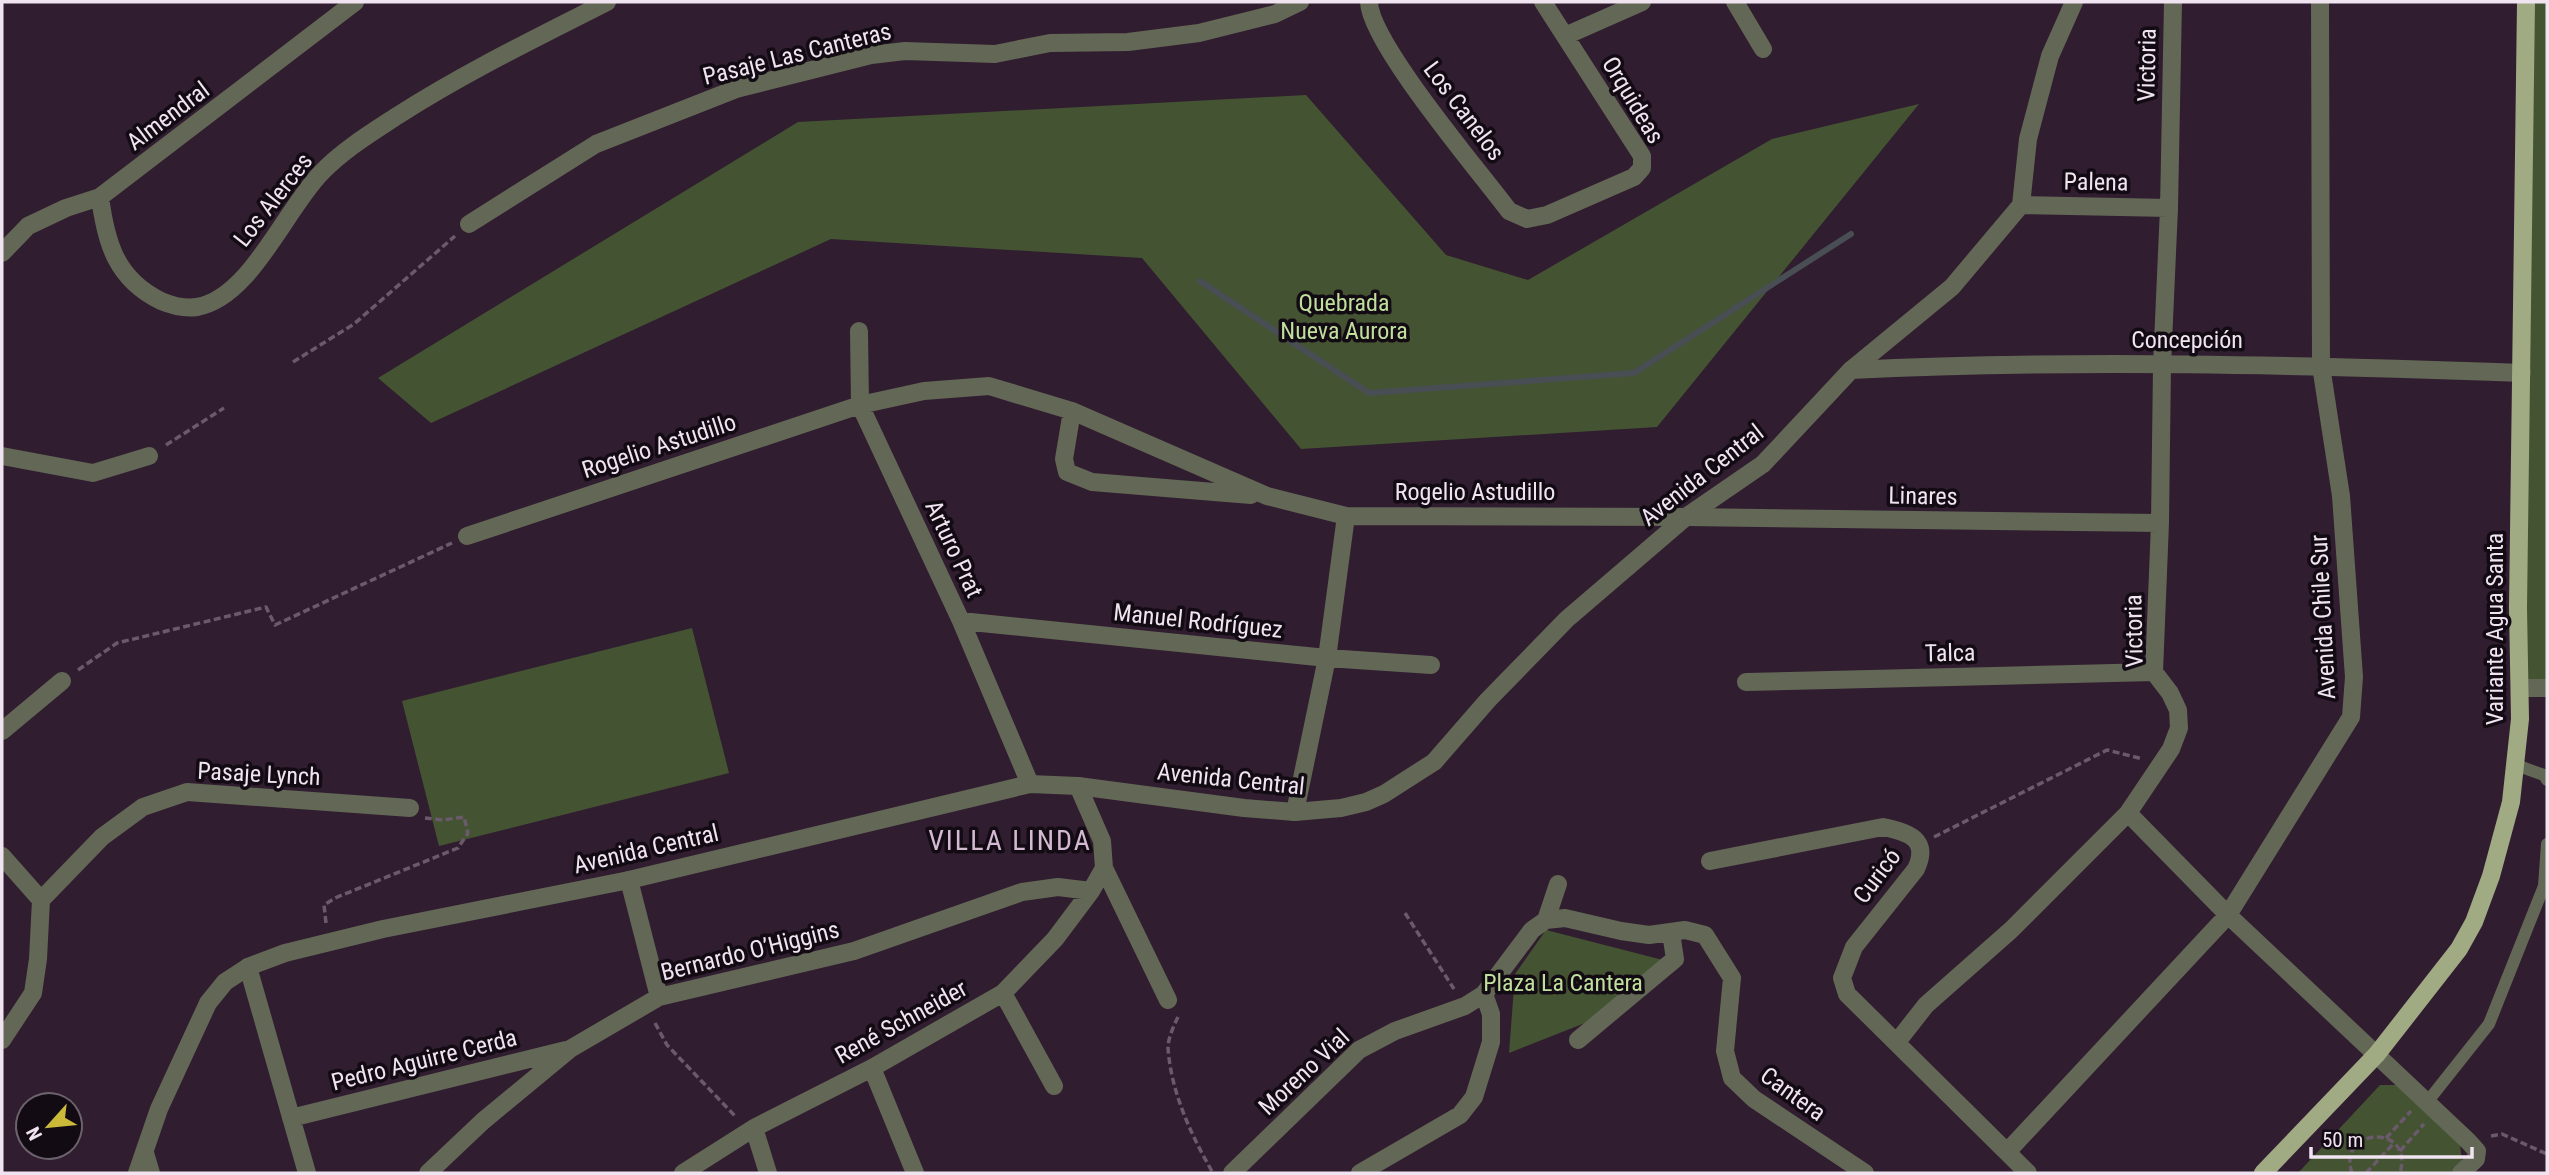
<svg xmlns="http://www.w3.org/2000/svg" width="2549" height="1175" font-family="'Roboto Condensed',sans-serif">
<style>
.green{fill:#445432}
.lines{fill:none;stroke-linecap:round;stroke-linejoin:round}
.stream{stroke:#484e54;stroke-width:6}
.path{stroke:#6b5a6b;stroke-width:3.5;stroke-dasharray:7 3.5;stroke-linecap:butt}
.service{stroke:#636755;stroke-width:12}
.minor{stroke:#636755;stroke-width:18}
.tertiary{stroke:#636755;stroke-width:18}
.primary{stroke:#a0aa83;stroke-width:18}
.labels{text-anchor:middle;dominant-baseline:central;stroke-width:7;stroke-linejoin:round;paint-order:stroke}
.street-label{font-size:24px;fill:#f1e4f1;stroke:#130b13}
.park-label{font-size:24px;fill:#c0df9c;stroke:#130b13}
.quarter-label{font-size:28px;letter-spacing:2px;fill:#d3bad2;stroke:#130b13}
</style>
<rect width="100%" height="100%" fill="#301d30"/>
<path class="green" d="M2529 2H2547V680H2526Z
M1306 95 1446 255 1528 280 1772 139 1919 104 1657 427 1301 449 1142 258 831 239 431 423 378 378 798 122Z
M692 628 729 773 439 846 402 701Z
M1546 930 1663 960 1585 1023 1509 1053 1515 974Z
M2380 1085H2397L2460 1144 2462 1161 2451 1173H2298Z"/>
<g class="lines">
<path class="stream" d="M1200 281 1369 393 1634 373 1851 234"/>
<path class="path" d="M293 362 354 324 455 236
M166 445 224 408
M78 670 117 643 266 607 275 625 452 543
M1934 837 2107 750 2143 759
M1405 913 1454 989
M326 923 324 905 335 898 458 848 468 833 464 817 443 820 425 818
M1178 1017C1174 1025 1168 1038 1168 1048 1171 1092 1191 1135 1213 1173
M655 1023 667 1045 736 1117
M2491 1136 2502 1134 2547 1154
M2386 1138 2411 1111
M2400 1151 2424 1124
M2352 1173C2336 1127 2415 1123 2400 1173
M2366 1173 2394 1143"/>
<path class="service" d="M2516 765 2544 775 2547 780
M2428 1101 2489 1024 2544 886 2547 844"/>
<path class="minor" d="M1369 2C1370 43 1480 172 1509 211L1527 219 1547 215 1634 177 1642 168V156L1543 2
M1735 2 1763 49
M1565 36 1642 2
M100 197C106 243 116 279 161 301 173 306 184 309 197 307 250 298 285 210 321 173 343 150 371 133 397 116 464 73 536 38 607 2
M2021 205 2169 208
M469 224 596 144 736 89 871 55 905 51 995 54 1050 43 1128 42 1199 33 1275 14 1300 2
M2 253 28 226 66 208 100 197 355 2
M859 331 860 405 961 621 1030 784
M1851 370 1952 287 2021 205 2028 139 2050 56 2074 2
M1072 411 1064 459 1067 472 1092 482 1251 495
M2 456 93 473 149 456
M467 536 860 405 924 391 989 386 1072 411 1267 496 1346 516 1686 517 2160 523
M961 621 1327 658 1431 665
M1746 682 2154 672
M2 731 62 681
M1078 786 1102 841 1104 868 1168 1000
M1295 812 1327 658 1346 516
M2128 813 2228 915 2468 1141 2477 1151 2476 1159 2461 1173
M2 856 41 900
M1710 861 1883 827C1908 832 1930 839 1916 869L1854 947 1842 978 1847 994 2028 1173
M629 880 659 997
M1546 920 1558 884
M248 967 307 1173
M1003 993 1054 1086
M2 1040 33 993 38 959 41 900 102 837 143 807 187 792 410 808
M1578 1040 1675 959 1671 933
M1897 1042 1926 1005 2011 930 2128 813 2171 749 2179 728 2178 710 2170 693 2154 672 2160 523 2162 365 2169 208 2173 2
M872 1068 915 1173
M291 1118 566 1050
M754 1128 768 1173
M2007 1152 2228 915 2351 717 2354 677 2341 496 2321 366 2320 2
M145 1153 151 1173
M428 1173 483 1121 570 1049 659 997 854 951 1022 892 1058 887 1091 891
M683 1173 754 1128 872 1068 1003 993 1055 939 1091 891 1104 868
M1232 1173 1359 1050 1395 1031 1465 1006 1484 994 1532 930 1546 920 1565 918 1621 931 1649 935 1685 930 1705 935 1732 978 1725 1051 1732 1078 1754 1099 1865 1173
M1360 1173 1460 1115 1474 1097 1491 1042V1014L1484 994"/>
<path class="tertiary" d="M2520 688H2547
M137 1173 159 1109 208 1003 225 982 248 967 285 953 383 929 629 880 1030 784 1078 786 1244 808 1295 812 1341 808 1366 802 1384 794 1434 762 1488 700 1567 619 1686 517 1763 464 1851 370C2075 359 2299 365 2522 373"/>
<path class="primary" d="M2263 1173 2377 1054 2459 949 2474 922 2491 876 2511 802 2520 719 2518 608 2526 2"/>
</g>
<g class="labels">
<g class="street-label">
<text transform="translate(797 54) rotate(-14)">Pasaje Las Canteras</text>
<text transform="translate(2147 65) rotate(-89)">Victoria</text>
<text transform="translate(1633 100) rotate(59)">Orquideas</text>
<text transform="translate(1464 111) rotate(53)">Los Canelos</text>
<text transform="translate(168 116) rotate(-37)">Almendral</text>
<text transform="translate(2096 182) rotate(1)">Palena</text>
<text transform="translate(273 200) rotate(-52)">Los Alerces</text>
<text x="2187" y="340">Concepción</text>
<text transform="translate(659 446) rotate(-18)">Rogelio Astudillo</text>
<text transform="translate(1702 475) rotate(-38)">Avenida Central</text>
<text x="1475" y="492">Rogelio Astudillo</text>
<text transform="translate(1923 496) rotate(1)">Linares</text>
<text transform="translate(954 549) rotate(65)">Arturo Prat</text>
<text transform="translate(2323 617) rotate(-93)">Avenida Chile Sur</text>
<text transform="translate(1198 621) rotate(6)">Manuel Rodríguez</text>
<text transform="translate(2495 629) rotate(-90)">Variante Agua Santa</text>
<text transform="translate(2134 631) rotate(-91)">Victoria</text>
<text transform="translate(1950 653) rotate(-1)">Talca</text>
<text transform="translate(259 774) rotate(3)">Pasaje Lynch</text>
<text transform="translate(1231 779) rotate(6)">Avenida Central</text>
<text transform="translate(646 849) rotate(-13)">Avenida Central</text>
<text transform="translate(1877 876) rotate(-53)">Curicó</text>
<text transform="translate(750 951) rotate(-14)">Bernardo O’Higgins</text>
<text transform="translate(901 1022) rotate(-29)">René Schneider</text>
<text transform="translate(424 1060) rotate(-14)">Pedro Aguirre Cerda</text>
<text transform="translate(1304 1072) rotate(-43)">Moreno Vial</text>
<text transform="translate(1793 1094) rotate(36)">Cantera</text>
</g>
<g class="park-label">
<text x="1344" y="303">Quebrada<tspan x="1344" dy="28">Nueva Aurora</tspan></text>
<text x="1563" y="983">Plaza La Cantera</text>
</g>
<g class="quarter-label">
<text x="1010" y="840">VILLA LINDA</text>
</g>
</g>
<rect width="2549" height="1175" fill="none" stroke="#f1e4f1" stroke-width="7"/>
<g transform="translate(49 1126) rotate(243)"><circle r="33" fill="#130b13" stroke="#6c626c" stroke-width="2"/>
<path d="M0-5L12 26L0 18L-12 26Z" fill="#cbb939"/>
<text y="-10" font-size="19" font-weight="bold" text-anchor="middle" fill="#f1e4f1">N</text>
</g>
<path d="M2311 1147v10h161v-10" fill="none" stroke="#f1e4f1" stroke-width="3.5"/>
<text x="2322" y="1147" font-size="21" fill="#f1e4f1" stroke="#130b13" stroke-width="5" paint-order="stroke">50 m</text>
</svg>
